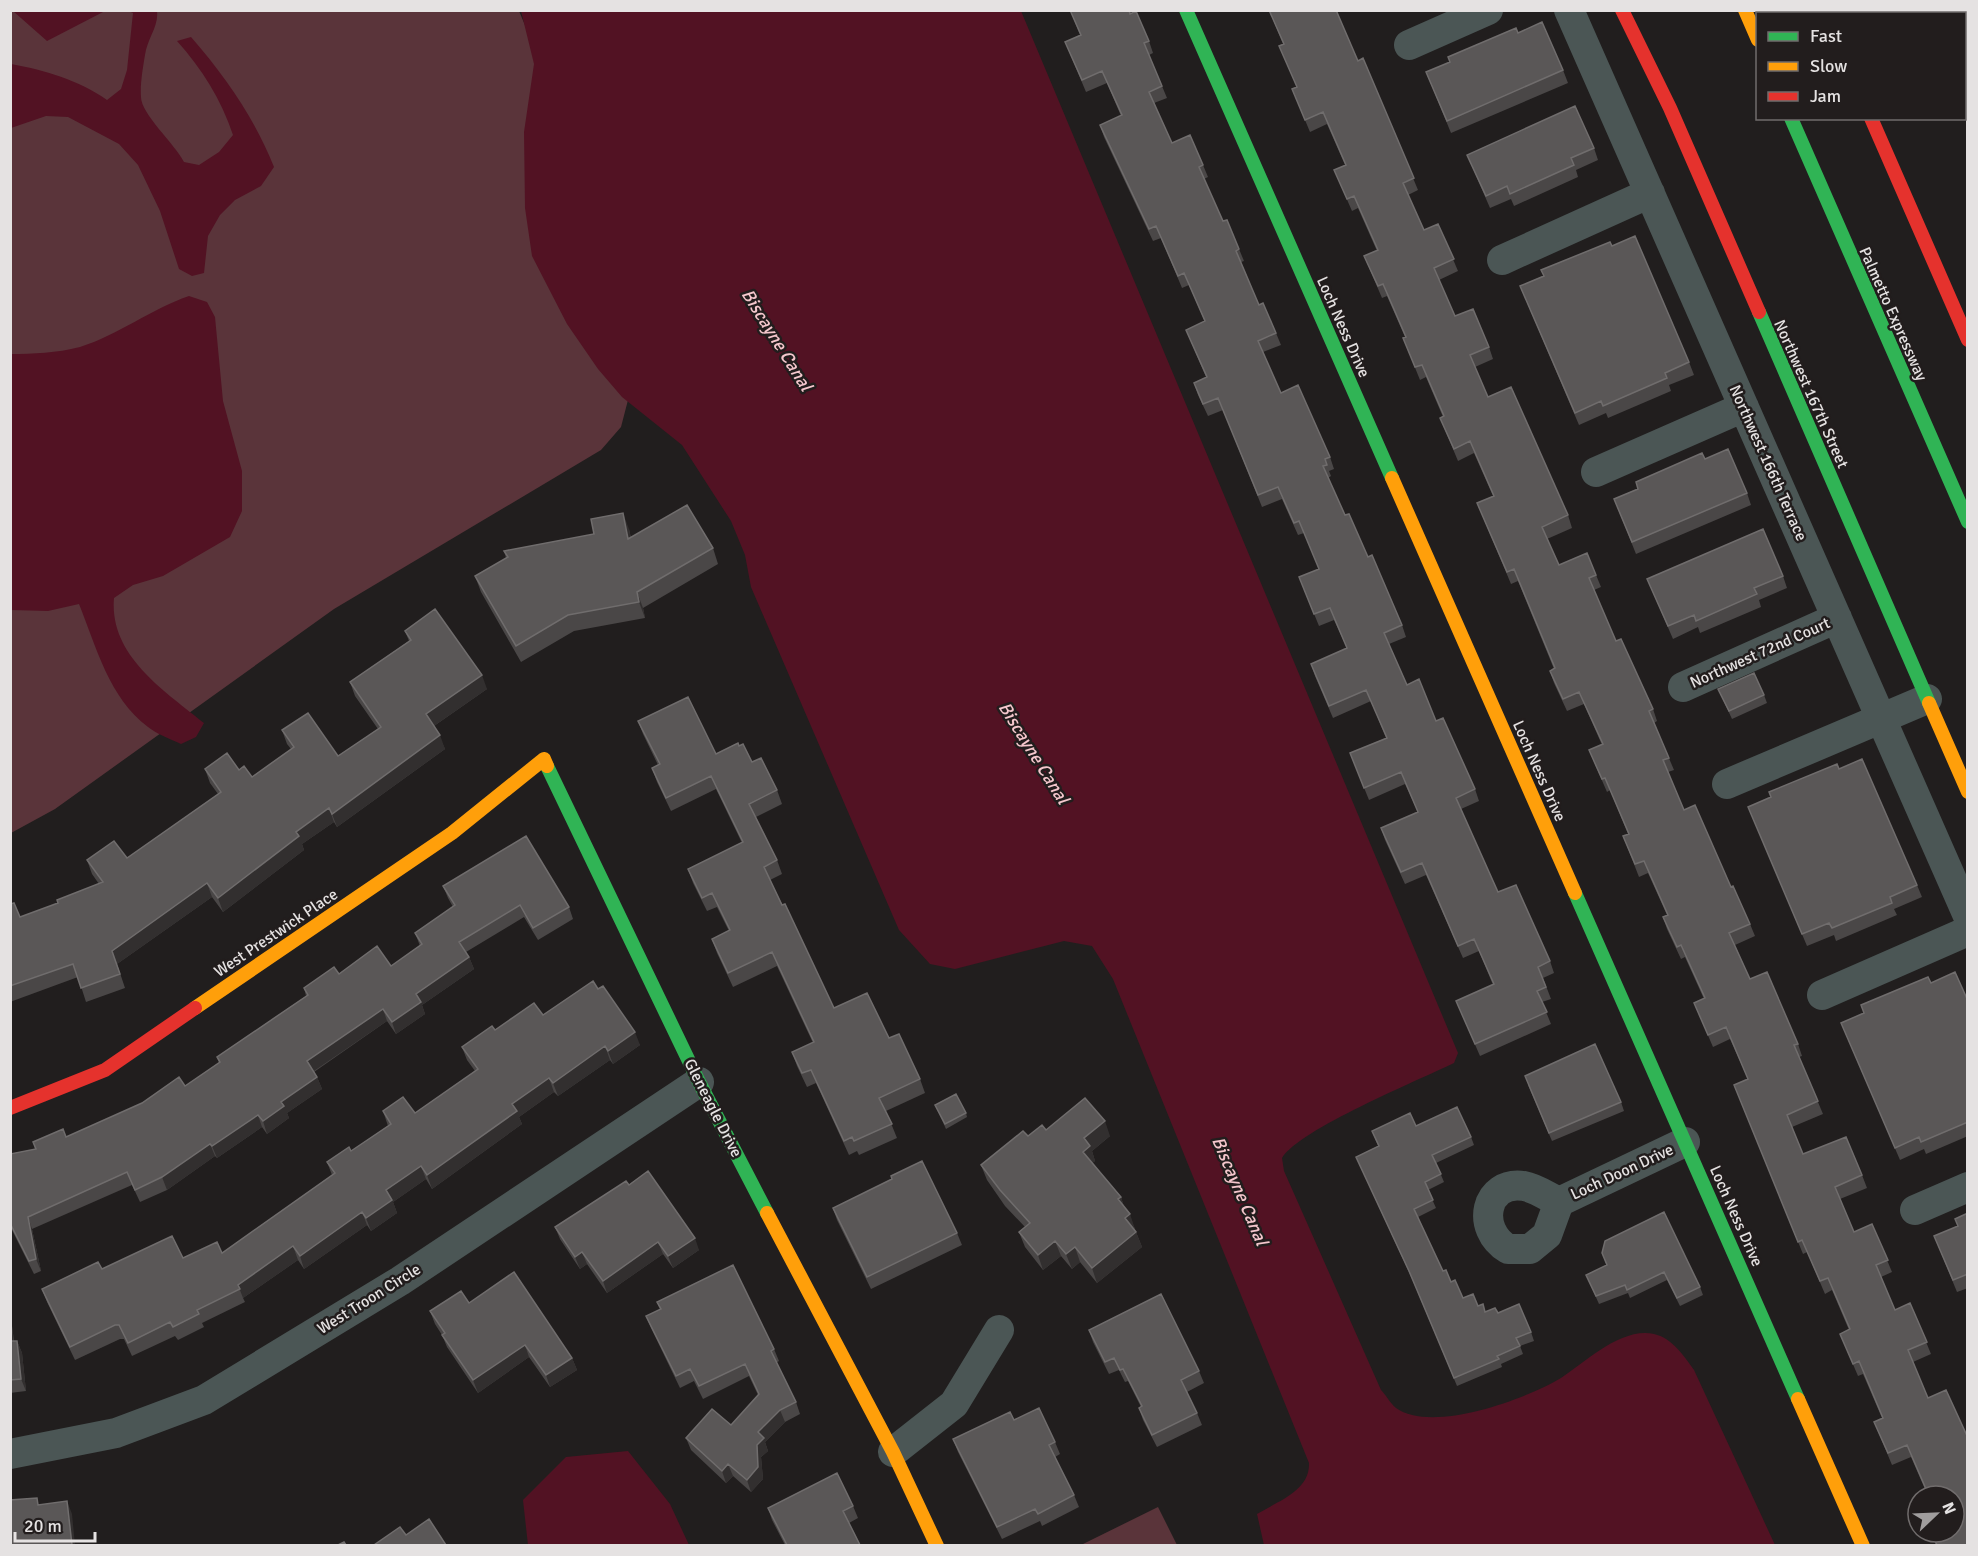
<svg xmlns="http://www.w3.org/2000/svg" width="1978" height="1556" font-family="Signika,sans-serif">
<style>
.green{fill:#5a343a}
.water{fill:#521223}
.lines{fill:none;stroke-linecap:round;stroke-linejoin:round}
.street{stroke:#4b5655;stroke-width:30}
.fast{stroke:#30b455;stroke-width:14}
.slow{stroke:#ff9f0a;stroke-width:14}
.jam{stroke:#e5322d;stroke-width:14}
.wall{fill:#4a4747}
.shaded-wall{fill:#322f2f}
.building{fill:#5a5757;stroke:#706d6d;stroke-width:1.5}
.labels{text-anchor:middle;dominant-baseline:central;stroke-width:5;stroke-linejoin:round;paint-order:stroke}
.street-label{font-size:16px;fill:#e5e2e2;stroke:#221d1d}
.water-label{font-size:18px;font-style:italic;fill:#f5c7cd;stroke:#221d1d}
</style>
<rect width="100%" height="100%" fill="#211e1e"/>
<path class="green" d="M11 11H519L555 96 635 373 621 427 601 450 334 609 55 809 11 833Z
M1158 1507 1177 1545H1081Z"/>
<path class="water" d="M624 10 1021 11 1458 1053 1454 1063C1417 1081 1300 1129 1282 1158L1284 1171 1381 1390C1386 1395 1390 1403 1396 1408 1432 1434 1526 1399 1561 1378 1586 1362 1621 1327 1654 1334 1672 1338 1684 1356 1694 1370L1775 1545H1264L1257 1514C1278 1501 1310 1491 1309 1463L1113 979 1092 946 1064 941 955 969 930 964 899 930 751 587 745 555 731 521 682 445 622 397 598 369 567 324 532 256 525 208 524 132 534 64 521 11Z
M13 11H105L47 41Z
M128 11H157C159 26 147 39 145 55 143 67 140 84 141 97 141 114 175 144 184 162L199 165 219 152 233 135C221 99 202 69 177 41L191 37C225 76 255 119 274 167L261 186 235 200 220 215 208 236 204 273 192 276 179 269 160 211 138 165 119 144 68 117 46 116 11 128V64C44 70 79 80 107 100L121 89 127 70 133 13Z
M189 296 207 302 215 317 223 401 242 471V511L230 537 163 576 133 585 114 598C109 656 165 691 204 723L196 737 181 744C170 739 157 734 148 727 109 698 96 646 79 604L48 611 11 610 10 354C34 354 56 353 80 347 118 335 151 309 189 296Z
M628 1451 670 1504 689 1545H528L523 1500 566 1457Z"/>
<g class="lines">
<path class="street" d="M1569 10 1968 916
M1409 45 1488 10
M1502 260 1650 193
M1596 472 1744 407
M1683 687 1837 618
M1727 784 1927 699
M1822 995 1968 931
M1559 1202C1548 1197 1536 1188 1524 1186 1485 1180 1475 1229 1508 1249H1530L1547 1235 1559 1202 1685 1142
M1915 1210 1968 1187
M893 1452 954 1404 999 1330
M10 1454 116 1433 204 1400 400 1281 699 1082"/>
<path class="fast" d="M1186 10 1392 478
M1791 118 1968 522
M1759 312 1929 703
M547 766 699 1082 767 1213
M1575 893 1798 1399"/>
<path class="slow" d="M1745 10 1758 40
M1392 478 1575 893
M1929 703 1968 792
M195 1008 452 833 544 759 547 766
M767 1213 893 1452 937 1546
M1798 1399 1863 1546"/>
<path class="jam" d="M1622 10 1670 108 1759 312
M1818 10 1819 14
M1871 118 1968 340
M10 1108 105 1070 195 1008"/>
</g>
<path class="wall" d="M1070 10H1129L1149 41 1153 53 1149 55 1167 98 1154 103 1172 143 1203 165 1208 177 1204 179 1223 221 1239 249 1244 261 1241 262 1259 305 1276 333 1281 345 1263 352 1281 393 1330 457 1334 469 1329 471 1331 476 1328 478 1345 515 1368 557 1402 625 1406 637 1389 644 1407 685 1436 721 1475 789 1479 801 1461 809 1498 892 1550 961 1554 973 1543 978 1551 999 1542 1002 1551 1024 1480 1056 1456 1001 1493 985 1479 951 1463 958 1426 875 1405 884 1385 840 1381 828 1418 812 1405 784 1369 800 1350 753 1386 738 1371 701 1333 718 1315 676 1311 664 1347 648 1334 620 1319 626 1299 577 1319 569 1304 533 1298 535 1282 499 1262 507 1223 410 1208 416 1198 395 1194 383 1206 377 1186 330 1205 322 1189 285 1182 288 1161 238 1153 241 1104 137 1100 125 1121 116 1107 83 1086 92 1065 42 1080 35Z
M1269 10H1336L1358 61 1363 58 1418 190 1408 195 1424 230 1438 224 1458 271 1439 280 1455 316 1473 309 1489 347 1493 359 1475 367 1488 397 1511 387 1568 515 1572 528 1547 539 1559 565 1587 553 1601 587 1594 590 1616 641 1621 639 1653 709 1657 721 1654 723 1674 770 1668 772 1684 810 1695 805 1731 887 1733 886 1750 924 1755 936 1735 945 1750 979 1767 972 1798 1044 1802 1056 1799 1057 1823 1114 1792 1127 1803 1154 1846 1137 1862 1175 1867 1188 1840 1199 1854 1232 1872 1224 1892 1272 1881 1277 1895 1310 1910 1303 1931 1354 1913 1362 1928 1398 1946 1390 1968 1438V1545H1936L1930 1532H1954V1496H1928L1911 1457 1892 1465 1874 1422 1882 1418 1863 1374 1858 1376 1840 1334 1849 1330 1832 1290 1825 1294 1807 1252 1803 1254 1739 1097 1734 1085 1748 1079 1730 1039 1713 1047 1694 1003 1704 999 1685 957 1681 959 1667 929 1663 917 1667 915 1648 873 1639 877 1623 836 1628 834 1610 790 1607 792 1594 762 1589 750 1602 745 1584 704 1567 711 1554 683 1550 671 1554 669 1518 581 1511 584 1477 503 1493 496 1474 453 1458 461 1445 430 1440 418 1443 417 1426 377 1420 380 1403 338 1405 337 1387 296 1382 298 1364 256 1377 251 1358 208 1352 211 1334 170 1345 165 1327 124 1310 132 1292 89 1297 87 1279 46 1283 44Z
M1518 33 1563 70 1568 83 1451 133 1426 72Z
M1594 148 1598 160 1576 170 1578 177 1514 206 1511 199 1490 208 1467 155Z
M1612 246 1689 362 1694 375 1669 385 1671 391 1608 418 1606 413 1579 425 1520 286Z
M1705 459 1747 493 1751 505 1636 554 1614 499Z
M629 529 631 538 713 548 718 564 643 608 645 618 574 631 521 662 481 592 475 576 506 558 504 551Z
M1783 576 1787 588 1759 600 1761 607 1700 633 1698 627 1673 639 1647 579Z
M405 631 487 689 434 726 445 749 337 827 334 822 302 844 304 850 223 912 212 897 117 964 125 988 86 1002 78 977 10 1002V904L20 917 58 903 99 884 92 874 87 860 127 858 218 794 210 783 205 769 239 770 252 777 291 749 287 744 282 730 338 756 378 729 355 696 350 682 409 641Z
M1718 689 1764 695 1767 703 1732 719Z
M638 721 716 754 739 746 752 762 777 790 782 804 756 817 777 860 782 874 770 880 834 1008 889 1038 920 1079 925 1093 886 1111 897 1138 859 1155 857 1151 849 1155 816 1083 807 1087 797 1066 792 1052 813 1043 777 966 733 987 717 953 712 939 729 931 717 907 707 911 693 883 688 869 742 843 716 789 671 811 657 782 652 768 658 765 643 734Z
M1839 769 1917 885 1922 897 1894 909 1897 915 1836 941 1834 935 1807 946 1748 807Z
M443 886 569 907 573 919 538 940 524 917 466 952 469 957 474 969 422 1005 425 1014 396 1034 387 1021 314 1072 317 1077 322 1089 287 1113 289 1118 267 1134 262 1127 217 1158 215 1156 167 1190 140 1202 132 1185 32 1229 41 1271 34 1274 10 1226V1154L35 1149 33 1142 66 1137 185 1086 219 1063 217 1057 306 996 304 988 339 974 391 966 420 946 415 933 453 907 448 898Z
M1931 983 1968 1001V1136L1926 1154 1924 1149 1900 1160 1841 1023Z
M598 989 640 1045 613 1064 610 1060 558 1096 554 1092 519 1117 522 1124 432 1189 426 1179 393 1202 397 1213 371 1231 367 1225 304 1269 298 1260 243 1298 245 1302 202 1323 204 1327 178 1340 175 1336 132 1356 124 1339H120L75 1360 47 1302 42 1289 102 1269 222 1253 332 1175 327 1162 351 1151 388 1126 383 1111 415 1113 475 1071 467 1060 462 1047 495 1030 543 1015Z
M1528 1085 1621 1102 1624 1111 1552 1141Z
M935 1105 966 1113 967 1117 946 1129Z
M1416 1126 1471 1137 1474 1145 1436 1163 1444 1182 1428 1190 1436 1208 1418 1217 1443 1271 1463 1298 1485 1312 1498 1313 1531 1332 1534 1341 1520 1346 1523 1354 1501 1364 1502 1367 1457 1386 1412 1279 1356 1157 1378 1146 1372 1131Z
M1046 1130 1110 1136 1092 1151 1095 1161 1092 1163 1121 1197 1124 1207 1135 1229V1230L1136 1232 1142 1247 1097 1283 1080 1262 1072 1269 1061 1256 1043 1270 1025 1247 1019 1232 1025 1227 1005 1206 987 1180 981 1165Z
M891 1176 957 1233 962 1245 871 1289 837 1220 833 1208 892 1179Z
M629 1185 699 1250 673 1268 663 1254 607 1293 587 1264 580 1269 560 1239 555 1227Z
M1968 1213V1288L1957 1292 1934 1236 1958 1226Z
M1605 1241 1700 1287 1703 1295 1680 1306 1667 1280 1630 1298 1628 1293 1599 1304 1586 1275 1607 1266 1602 1253Z
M657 1302 774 1349 779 1361 776 1363 796 1402 800 1414 785 1422 765 1442 768 1451 761 1457 763 1479 751 1492 733 1476 726 1483 691 1450 686 1438 731 1425 758 1395 749 1376 703 1399 694 1381 680 1388 651 1328 646 1316 660 1310Z
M469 1303 572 1358 577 1370 550 1387 529 1357 478 1393 447 1347 442 1335 435 1324 430 1311Z
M10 1311 14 1341H17L22 1353 26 1391 10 1393Z
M1089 1330 1199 1371 1204 1383 1187 1392 1197 1413 1202 1425 1157 1447 1143 1420 1139 1408 1141 1407 1128 1381 1125 1382 1119 1370 1109 1374 1093 1342Z
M1014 1420 1055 1442 1060 1454 1055 1457 1074 1495 1079 1507 1042 1526 1040 1521 1002 1539 958 1452 953 1439Z
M853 1506 858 1518 849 1523 860 1545H785L772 1520 768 1508Z"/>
<path class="shaded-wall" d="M623 513 629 529 634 555 628 539Z
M637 592 643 608 645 618 639 602Z
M482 675 487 689 431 728 426 714Z
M440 735 445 749 337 827 332 814Z
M329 808 334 822 302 844 304 850 223 912 218 898 296 832Z
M207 883 212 897 117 964 112 951Z
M469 957 474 969 422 1005 425 1014 396 1034 392 1022 416 994Z
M383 1009 387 1021 311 1073 307 1061Z
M635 1032 640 1045 613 1064 608 1051Z
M605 1046 610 1060 558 1096 553 1083Z
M317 1077 322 1089 287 1113 289 1118 267 1134 263 1121 281 1102Z
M549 1078 554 1092 519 1117 522 1124 432 1189 427 1175 512 1104Z
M258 1115 262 1127 217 1158 212 1146Z
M1105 1121 1110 1136 1092 1151 1095 1161 1088 1167 1083 1152 1084 1138Z
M210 1144 215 1156 167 1190 162 1177Z
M421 1166 426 1179 393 1202 397 1213 371 1231 366 1218 386 1190Z
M1121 1197 1126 1213 1118 1199Z
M362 1212 367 1225 304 1269 300 1256Z
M1130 1214 1135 1229 1130 1233 1125 1218Z
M28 1217 32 1229 41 1271 36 1259Z
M1136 1232 1142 1247 1097 1283 1092 1268Z
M695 1238 699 1250 673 1268 668 1256Z
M1055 1241 1061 1256 1043 1270 1038 1255Z
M658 1242 663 1254 607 1293 603 1281Z
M293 1246 298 1260 243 1298 238 1285Z
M1075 1247 1080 1262 1072 1269 1066 1254Z
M582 1252 587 1264 580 1269 575 1257Z
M10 1311 15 1353 11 1341Z
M17 1341 22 1353 26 1391 21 1379Z
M525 1345 529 1357 478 1393 473 1380Z
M572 1358 577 1370 550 1387 546 1375Z
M780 1410 785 1422 765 1442 768 1451 761 1457 763 1479 751 1492 747 1480 757 1445 758 1432Z
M728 1464 733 1476 726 1483 722 1471Z
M67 1501 72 1514 75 1545H72Z"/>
<path class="building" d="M1070 10H1129L1130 14 1136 11 1149 41 1144 43 1162 86 1149 92 1172 143 1190 135 1203 165 1199 167 1223 221 1227 220 1239 249 1236 251 1259 305 1263 303 1276 333 1258 341 1281 393 1298 385 1330 457 1325 459 1327 465 1323 466 1345 515 1349 514 1368 557 1372 555 1402 625 1384 633 1407 685 1419 679 1436 721 1443 718 1462 760 1475 789 1456 798 1498 892 1516 885 1550 961 1538 967 1546 987 1537 991 1547 1012 1475 1044 1456 1001 1494 984 1474 939 1458 946 1422 863 1401 872 1381 828 1418 812 1401 772 1364 788 1350 753 1387 738 1366 690 1329 706 1311 664 1347 648 1330 608 1314 614 1299 577 1319 569 1299 521 1294 523 1278 487 1258 495 1218 398 1203 404 1194 383 1207 377 1186 330 1205 321 1184 273 1178 276 1156 226 1149 229 1100 125 1122 115 1102 71 1082 80 1065 42 1081 35Z
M1269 10H1336L1358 61 1363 58 1414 178 1403 183 1424 230 1438 224 1454 259 1434 268 1455 316 1473 309 1489 347 1470 355 1488 397 1511 387 1568 515 1542 527 1559 565 1587 553 1596 575 1589 578 1616 641 1621 639 1653 709 1649 711 1669 758 1663 760 1684 810 1695 805 1731 887 1733 886 1750 924 1729 933 1750 979 1767 972 1798 1044 1794 1045 1818 1101 1787 1115 1803 1154 1846 1137 1862 1175 1835 1187 1854 1232 1872 1224 1888 1260 1876 1265 1895 1310 1910 1303 1927 1342 1908 1350 1928 1398 1946 1390 1968 1438V1545H1937L1931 1532H1954V1496H1929L1907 1445 1888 1453 1874 1422 1883 1418 1859 1361 1853 1364 1840 1334 1850 1329 1828 1278 1820 1281 1802 1240 1798 1242 1734 1085 1748 1079 1726 1027 1708 1035 1694 1003 1705 998 1681 945 1677 947 1663 917 1668 915 1644 861 1635 864 1623 836 1629 834 1605 778 1602 779 1589 750 1603 744 1579 692 1563 699 1550 671 1555 668 1514 569 1507 572 1477 503 1494 496 1470 441 1454 449 1440 418 1444 416 1422 365 1415 367 1403 338 1406 337 1383 284 1378 286 1364 256 1378 250 1354 196 1347 199 1334 170 1346 165 1323 112 1305 120 1292 89 1297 87 1279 46 1284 44Z
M1542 22 1563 70 1447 121 1426 72 1450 62 1448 57 1516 28 1518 33Z
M1575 106 1594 148 1571 158 1574 165 1510 194 1507 186 1486 196 1467 155Z
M1635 236 1689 362 1665 373 1667 378 1603 406 1601 401 1575 413 1520 286 1544 276 1541 270 1610 242 1612 246Z
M1728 449 1747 493 1632 542 1614 499 1638 489 1636 482 1702 453 1705 459Z
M687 505 713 548 637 592 639 602 568 615 516 646 475 576 508 557 504 551 594 534 591 519 623 513 628 539Z
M1763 529 1783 576 1754 588 1757 594 1696 621 1694 615 1668 626 1647 579Z
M435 609 482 675 426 714 440 735 332 814 329 808 296 832 299 836 218 898 207 883 112 951 120 974 81 988 73 964 10 986V904L14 903 20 917 58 903 57 900 103 882 87 860 114 841 127 858 221 792 205 769 227 753 239 770 244 766 252 777 294 747 282 730 308 713 338 756 381 727 350 682 411 640 405 631Z
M1754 673 1764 695 1729 711 1718 689Z
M688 697 716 754 738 743 739 746 743 744 752 762 761 758 777 790 749 804 777 860 764 867 782 905 785 904 834 1008 867 993 889 1038 899 1034 920 1079 879 1098 892 1124 854 1141 852 1137 844 1141 811 1070 802 1073 792 1052 814 1042 772 952 728 973 712 939 730 930 712 893 702 898 688 869 743 842 711 776 666 798 652 768 660 764 638 721Z
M1862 759 1917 885 1890 897 1892 903 1832 928 1829 923 1802 934 1748 807 1771 797 1769 792 1837 764 1839 769Z
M526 836 569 907 533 928 520 905 459 942 469 957 416 994 421 1002 392 1022 383 1009 307 1061 317 1077 281 1102 284 1106 263 1121 258 1115 212 1146 210 1144 162 1177 135 1190 127 1172 28 1217 36 1259 29 1261 10 1223V1154L36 1149 33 1142 63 1129 66 1137 142 1103 179 1077 185 1086 220 1062 217 1057 308 995 304 988 334 967 339 974 377 946 391 966 422 944 415 933 455 905 443 886Z
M1955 972 1968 1001V1122L1921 1142 1919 1137 1895 1148 1841 1023 1864 1013 1861 1005 1928 977 1931 983Z
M593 981 598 989 603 986 635 1032 608 1051 605 1046 553 1083 549 1078 512 1104 517 1111 427 1175 421 1166 386 1190 392 1200 366 1218 362 1212 300 1256 293 1246 238 1285 240 1289 197 1310 199 1314 173 1327 170 1322 128 1343 119 1325H115L70 1347 42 1289 98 1262 102 1269 172 1236 183 1258 217 1242 222 1253 335 1173 327 1162 349 1147 351 1151 391 1124 383 1111 403 1097 415 1113 478 1069 462 1047 492 1026 495 1030 534 1003 543 1015Z
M1595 1044 1621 1102 1549 1133 1525 1076Z
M956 1094 966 1113 945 1124 935 1105Z
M1085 1098 1105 1121 1084 1138 1090 1146 1083 1152 1121 1197 1118 1199 1130 1214 1125 1218 1136 1232 1092 1268 1075 1247 1066 1254 1055 1241 1038 1255 1019 1232 1030 1223 1000 1190 981 1165 1023 1131 1028 1136 1042 1125 1046 1130Z
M1457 1107 1471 1137 1432 1155 1441 1174 1425 1182 1433 1200 1414 1209 1443 1271 1446 1270 1451 1282 1455 1280 1463 1298 1473 1294 1478 1306 1483 1304 1485 1312 1495 1308 1498 1313 1519 1304 1531 1332 1516 1338 1520 1346 1497 1356 1499 1359 1454 1378 1409 1271 1356 1157 1379 1146 1372 1131 1410 1113 1416 1126Z
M922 1161 957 1233 867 1277 833 1208 892 1179 891 1176Z
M648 1171 695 1238 668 1256 658 1242 603 1281 582 1252 575 1257 555 1227 626 1181 629 1185Z
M1664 1212 1700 1287 1677 1298 1664 1272 1627 1290 1625 1285 1596 1296 1586 1275 1607 1265 1602 1253 1605 1241Z
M1968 1213V1274L1953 1280 1934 1236 1958 1226 1955 1219Z
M733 1265 774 1349 771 1351 796 1402 780 1410 758 1432 764 1438 757 1445 758 1467 747 1480 728 1464 722 1471 686 1438 712 1409 731 1425 759 1394 745 1364 699 1386 690 1369 676 1376 646 1316 661 1309 657 1302Z
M514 1272 572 1358 546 1375 525 1345 473 1380 442 1335 445 1333 430 1311 461 1291 469 1303Z
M1161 1294 1199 1371 1181 1380 1197 1413 1152 1435 1139 1408 1142 1406 1123 1369 1120 1370 1114 1358 1105 1362 1089 1330Z
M10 1340 11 1341H17L21 1379 10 1380Z
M1039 1408 1055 1442 1049 1445 1074 1495 1038 1514 1035 1509 997 1527 953 1439 1010 1412 1014 1420Z
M837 1473 853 1506 843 1511 860 1545H787L768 1508Z
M37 1498 38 1505 67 1501 72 1545H10V1500Z
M429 1519 446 1545H374L400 1527 406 1535Z
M344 1542 346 1545H338Z"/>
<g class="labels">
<g class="street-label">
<text transform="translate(1893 314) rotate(66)">Palmetto Expressway</text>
<text transform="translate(1343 327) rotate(66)">Loch Ness Drive</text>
<text transform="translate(1811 394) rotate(66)">Northwest 167th Street</text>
<text transform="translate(1768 463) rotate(66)">Northwest 166th Terrace</text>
<text transform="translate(1760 653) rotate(-24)">Northwest 72nd Court</text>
<text transform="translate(1539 771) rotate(66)">Loch Ness Drive</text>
<text transform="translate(276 933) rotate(-34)">West Prestwick Place</text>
<text transform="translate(713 1108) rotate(63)">Gleneagle Drive</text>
<text transform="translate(1622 1172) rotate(-25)">Loch Doon Drive</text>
<text transform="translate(1736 1216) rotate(66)">Loch Ness Drive</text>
<text transform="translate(369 1299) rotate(-32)">West Troon Circle</text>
</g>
<g class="water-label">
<text transform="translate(777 340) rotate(58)">Biscayne Canal</text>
<text transform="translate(1034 753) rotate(58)">Biscayne Canal</text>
<text transform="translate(1240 1191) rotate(67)">Biscayne Canal</text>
</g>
</g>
<rect width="1978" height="1556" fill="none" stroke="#e5e2e2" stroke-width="24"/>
<rect x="1756" y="12" width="210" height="108" fill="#221d1d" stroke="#706c6c" stroke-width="1.5"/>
<rect x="1768" y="32" width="30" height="9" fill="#30b455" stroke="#706c6c" stroke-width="1.5"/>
<text x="1810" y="42" font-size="18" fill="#e5e2e2">Fast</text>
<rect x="1768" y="62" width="30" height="9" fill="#ff9f0a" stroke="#706c6c" stroke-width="1.5"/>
<text x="1810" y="72" font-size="18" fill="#e5e2e2">Slow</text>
<rect x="1768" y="92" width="30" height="9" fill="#e5322d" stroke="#706c6c" stroke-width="1.5"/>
<text x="1810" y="102" font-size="18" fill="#e5e2e2">Jam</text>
<g transform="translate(1936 1514) rotate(67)"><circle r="28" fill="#221d1d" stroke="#706c6c" stroke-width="1.5"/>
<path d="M0-4.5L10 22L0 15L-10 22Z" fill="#a09d9d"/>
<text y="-9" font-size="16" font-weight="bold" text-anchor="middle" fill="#e5e2e2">N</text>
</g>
<path d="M15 1532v9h80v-9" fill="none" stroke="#e5e2e2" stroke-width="3"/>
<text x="24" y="1532" font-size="18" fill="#e5e2e2" stroke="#221d1d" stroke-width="4.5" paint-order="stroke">20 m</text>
</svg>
